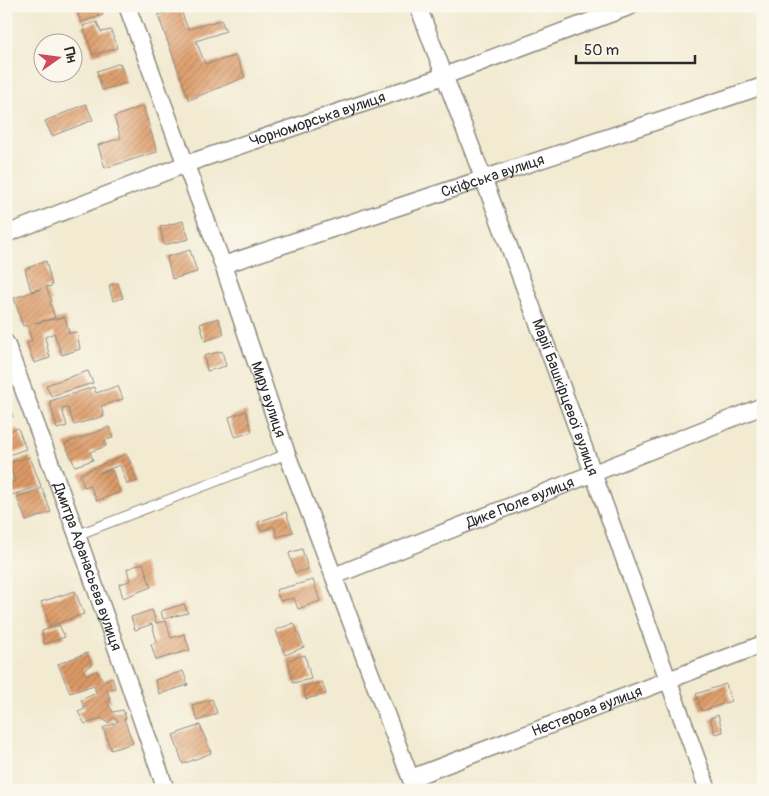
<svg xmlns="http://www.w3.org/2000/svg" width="769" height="796" font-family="Pangolin,sans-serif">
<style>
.building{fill:url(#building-hatch)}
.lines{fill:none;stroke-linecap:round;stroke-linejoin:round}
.lane-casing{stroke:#8e8a7e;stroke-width:11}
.street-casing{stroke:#8e8a7e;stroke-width:19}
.lane{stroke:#fff;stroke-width:9}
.street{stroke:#fff;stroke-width:16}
.labels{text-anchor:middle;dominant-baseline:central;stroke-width:4;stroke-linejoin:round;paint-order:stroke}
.street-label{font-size:15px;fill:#2b2b2b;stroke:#fbf7ec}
</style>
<defs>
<pattern id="building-hatch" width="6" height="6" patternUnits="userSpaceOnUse" patternTransform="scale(1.25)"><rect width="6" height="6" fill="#dd9a66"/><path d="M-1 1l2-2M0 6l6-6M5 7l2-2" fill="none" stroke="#b37e54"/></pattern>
</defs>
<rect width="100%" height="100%" fill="#fbf7ec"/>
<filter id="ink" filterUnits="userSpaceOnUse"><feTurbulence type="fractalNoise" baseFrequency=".02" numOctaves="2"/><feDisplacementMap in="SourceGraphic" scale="10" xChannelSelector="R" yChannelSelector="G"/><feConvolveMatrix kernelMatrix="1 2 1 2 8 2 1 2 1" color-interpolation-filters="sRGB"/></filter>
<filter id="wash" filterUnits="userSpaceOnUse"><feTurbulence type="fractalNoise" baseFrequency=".0096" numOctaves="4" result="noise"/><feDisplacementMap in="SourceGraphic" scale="20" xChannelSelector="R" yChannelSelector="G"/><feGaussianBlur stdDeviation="1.12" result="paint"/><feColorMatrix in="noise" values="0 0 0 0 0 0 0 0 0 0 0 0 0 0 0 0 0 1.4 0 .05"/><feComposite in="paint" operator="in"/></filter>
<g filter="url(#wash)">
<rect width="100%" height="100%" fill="#f2ead1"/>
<g id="blocks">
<path class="building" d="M75 6H100L103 15 81 22Z
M180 8 188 29 221 20 226 31 196 41 205 64 236 56 245 77 189 100 158 15Z
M97 22 101 32 111 30 117 48 93 55 83 26Z
M120 63 127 83 102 90 97 71Z
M86 104 93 120 52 136 45 121Z
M143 106 157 152 105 168 98 145 121 138 114 117Z
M183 221 189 239 164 245 160 227Z
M190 250 197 272 172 279 167 257Z
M46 261 52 286 46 287 52 301 50 302 55 318 35 323 65 317 69 333 77 332 80 349 62 355 54 333 45 337 50 358 34 363 27 343 32 341 27 325 23 326 14 298 41 289 31 291 25 269Z
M118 283 123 298 113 301 109 285Z
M218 318 224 334 205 341 200 324Z
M222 351 226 366 207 371 204 356Z
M88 371 93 383 51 396 46 385Z
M118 386 123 399 101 406 104 416 74 425 68 408 62 409 67 426 57 429 50 401 94 387 96 393Z
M6 395 13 417 6 419Z
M246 411 252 432 235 437 229 417Z
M109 427 113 438 105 440 106 446 90 452 93 460 75 466 65 444Z
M18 428 26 449 6 456V432Z
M126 454 130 461 137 481 127 484 120 465 99 473 112 470 120 492 97 501 90 485 84 487 80 474Z
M30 457 41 486 8 496 6 492V484L15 481 9 463Z
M42 488 51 512 26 521 17 497Z
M286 512 293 532 277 537 274 526 261 531 258 522Z
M302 549 308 569 295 573 289 553Z
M143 563 151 587 123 598 119 584 130 581 127 569Z
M313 580 320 601 298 609 294 598 280 601 276 590Z
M75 591 84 614 50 626 41 602Z
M184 604 188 613 163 619 161 611Z
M152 610 156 623 166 621 171 638 184 634 190 650 156 660 151 644 157 642 152 624 135 630 131 617Z
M294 623 304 647 285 655 276 630Z
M59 625 65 637 44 644 42 631Z
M87 653 92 665 83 670 86 675 97 671 103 681 112 677 115 688 107 690 111 701 107 702 113 712 123 710 126 718 124 719 133 743 111 750 103 728 119 721 113 718 108 723 102 718 85 724 78 712 85 709 81 700 96 693 94 685 70 693 58 664Z
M305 655 311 679 293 683 288 660Z
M183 671 188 685 159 694 155 680Z
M322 682 326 694 306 699 303 686Z
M726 684 731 701 702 711 696 694Z
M212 699 217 713 198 721 192 705Z
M718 715 723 732 715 734 710 718Z
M200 725 211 753 183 764 173 735Z"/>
</g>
</g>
<g filter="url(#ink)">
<use href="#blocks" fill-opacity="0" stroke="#8e8a7e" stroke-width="1"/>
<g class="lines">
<defs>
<path id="lane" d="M77 535 287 454"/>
<g id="street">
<path id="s1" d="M127 6 223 265 287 454 415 790"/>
<path id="s2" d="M418 6 555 368 708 790"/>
<path id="s3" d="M6 234 186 164 444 76 631 6"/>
<path id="s4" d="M223 265 763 86"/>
<path id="s5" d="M6 343 77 535 166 790"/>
<path id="s6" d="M334 576 763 406"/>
<path id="s7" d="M411 778 763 644"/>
</g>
</defs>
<use href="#lane" class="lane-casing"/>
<use href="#street" class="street-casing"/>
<use href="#lane" class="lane"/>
<use href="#street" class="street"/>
</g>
</g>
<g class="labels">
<g class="street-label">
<text stroke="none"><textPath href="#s3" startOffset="332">Чорноморська вулиця</textPath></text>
<text stroke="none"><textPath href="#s4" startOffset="284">Скіфська вулиця</textPath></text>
<text stroke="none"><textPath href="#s2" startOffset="418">Марії Башкірцевої вулиця</textPath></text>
<text stroke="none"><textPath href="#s1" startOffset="418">Миру вулиця</textPath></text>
<text stroke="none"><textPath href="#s6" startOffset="200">Дике Поле вулиця</textPath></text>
<text stroke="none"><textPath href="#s5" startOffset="238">Дмитра Афанасьєва вулиця</textPath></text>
<text stroke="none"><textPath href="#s7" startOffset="188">Нестерова вулиця</textPath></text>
</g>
</g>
<rect width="769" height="796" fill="none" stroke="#fbf7ec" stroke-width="25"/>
<g transform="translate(58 58) rotate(76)"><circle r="24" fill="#fbf7ec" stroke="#a8a59f"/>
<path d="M0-4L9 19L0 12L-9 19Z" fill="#d1495b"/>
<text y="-8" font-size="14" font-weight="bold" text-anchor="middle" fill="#2b2b2b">Пн</text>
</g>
<path d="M576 55v8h119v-8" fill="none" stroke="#2b2b2b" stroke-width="2.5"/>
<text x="584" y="55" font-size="15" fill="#2b2b2b" stroke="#fbf7ec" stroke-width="4" paint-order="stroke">50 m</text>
</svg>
